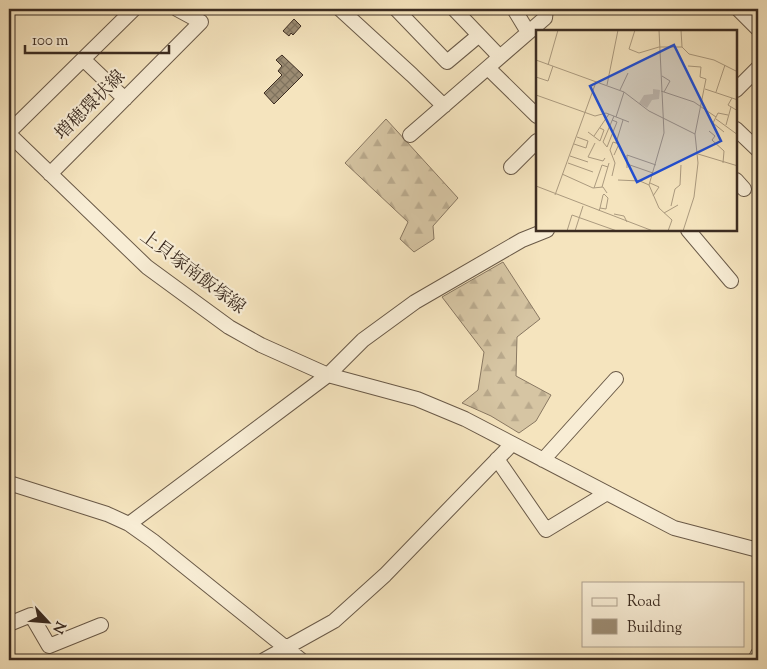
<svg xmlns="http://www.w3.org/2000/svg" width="767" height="669" font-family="'Sorts Mill Goudy','Noto Serif JP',serif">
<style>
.forest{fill:url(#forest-firs);stroke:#897862}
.building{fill:url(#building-cross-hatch);stroke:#3c2c21}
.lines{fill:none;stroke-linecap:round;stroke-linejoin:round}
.minor-casing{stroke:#6a5a48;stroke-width:16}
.minor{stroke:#f8edd5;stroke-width:14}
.labels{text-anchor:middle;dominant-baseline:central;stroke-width:4.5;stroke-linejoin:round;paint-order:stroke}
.street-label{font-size:18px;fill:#3c2c21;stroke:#f8edd5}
.inset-road{fill:none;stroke:#ab9a7f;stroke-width:1}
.view{fill:#1d4ed8;fill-opacity:0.15;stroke:#1d4ed8;stroke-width:2.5}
.inset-edge{fill:none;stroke:#3c2c21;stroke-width:2.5}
</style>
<defs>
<pattern id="forest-firs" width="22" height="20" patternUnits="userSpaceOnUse" patternTransform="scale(1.25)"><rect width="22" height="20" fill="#d6c5a3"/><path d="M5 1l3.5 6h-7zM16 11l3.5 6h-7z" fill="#b9a98c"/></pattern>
<pattern id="building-cross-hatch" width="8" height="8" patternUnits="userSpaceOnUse" patternTransform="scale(1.25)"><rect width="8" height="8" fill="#9c8c73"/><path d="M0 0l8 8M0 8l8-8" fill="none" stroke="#80735e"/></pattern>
</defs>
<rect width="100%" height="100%" fill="#f5e4be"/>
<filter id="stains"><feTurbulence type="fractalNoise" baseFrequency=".004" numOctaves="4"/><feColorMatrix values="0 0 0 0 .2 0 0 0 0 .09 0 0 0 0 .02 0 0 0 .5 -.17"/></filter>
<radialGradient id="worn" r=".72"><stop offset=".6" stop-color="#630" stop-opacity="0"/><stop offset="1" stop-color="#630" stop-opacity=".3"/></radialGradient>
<path class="forest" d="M386 119 458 198 433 226 434 239 414 252 400 239 408 222 345 163Z
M503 262 540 319 517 337 516 376 551 395 536 421 519 433 491 416 462 403 478 390 484 352 442 297Z"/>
<path class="building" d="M294 19 301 26 293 35 291 33 289 36 283 31Z
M282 55 303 75 274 104 264 93 282 75 278 71 282 66 276 60Z"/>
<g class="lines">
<defs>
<path id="minor" d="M340 9 412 75 444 106
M396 9 447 62 478 36
M454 9 500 57
M514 9 528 32
M738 9 758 29
M83 59 125 99
M488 68 537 116
M736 90 758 68
M736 129 758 150
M9 132 134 9
M9 134 147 267 229 327 261 345 328 375 417 399 465 419 674 528 758 550
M410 135 545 18 546 9
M511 167 537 141
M50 174 201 22 177 9
M736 180 744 189
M688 230 731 281
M497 459 546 530 607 493
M543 460 616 379
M9 483 107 514 129 524 153 541 301 660
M129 524 328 375 363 340 415 302 522 240 547 230
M9 624 31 615 49 646 101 625
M264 660 334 621 385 575 512 444
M755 660 758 654"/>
</defs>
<use href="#minor" class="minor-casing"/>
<use href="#minor" class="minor"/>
</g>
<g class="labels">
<g class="street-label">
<text transform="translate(91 106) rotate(-45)">増穂環状線</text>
<text transform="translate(192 273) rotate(37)">上貝塚南飯塚線</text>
</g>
</g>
<g transform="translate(536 30)">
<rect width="201" height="201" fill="#f5e4be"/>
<path d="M117 59 124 60 123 69 116 70 111 78 103 73 108 65 117 64Z" fill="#d6c5a3"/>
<path class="inset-road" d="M99 0 93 19 103 23 123 17H146L153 24 178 30 202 42M123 0 128 103 113 155 123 178 136 190 132 201M145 0 146 17M0 30 88 62 113 81 159 104M12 35 22 0M126 46 134 51 128 62M0 47 12 51 17 36M71 55 82 0M169 59 202 70M84 60 92 43M125 61 158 72 180 87M180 62 189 35M0 65 59 86 70 83 93 92M196 68 192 75 202 81M80 87 88 62M180 89 202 105M76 90 81 92 71 117 67 112 78 86M190 95 195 77M173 101 179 106 176 110 188 121 187 133M52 102 64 111 68 100 64 98M188 102 177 93 182 83 192 85M58 106 73 84M59 113 52 127 67 131 69 128M80 113 87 90M38 114 50 118 52 111 41 107M162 124 202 136M34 126 52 132M32 133 57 142M91 134 117 143M91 138V125L120 135M26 144 57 158 67 157 71 163M76 146 79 133 74 120 77 112 83 114 78 125M82 150 104 151 113 155M114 153 123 157 117 166M0 156 117 201M66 157 73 133M58 158 66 135 72 137M19 165 60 52M135 176 139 159 144 155 145 135M63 181 64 178 67 165 68 164 72 168 70 179 64 178M128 183 142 175M78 184 88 186 91 192M31 201 36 185 81 201M39 201 47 176M147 201 158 167 162 133 159 104 170 49 164 47 165 37 152 36"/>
<path class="view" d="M138 15 185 111 101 152 54 56Z"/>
<rect width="201" height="201" class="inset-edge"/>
</g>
<rect width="767" height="669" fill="none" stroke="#f5e4be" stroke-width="30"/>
<rect x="10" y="10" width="747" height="649" fill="none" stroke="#3c2c21" stroke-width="2.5"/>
<rect x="15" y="15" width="737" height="639" fill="none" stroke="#3c2c21"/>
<rect x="582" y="582" width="162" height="65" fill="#f8edd5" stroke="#ada08d"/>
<rect x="592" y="598" width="25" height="8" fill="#f8edd5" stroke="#ada08d"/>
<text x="627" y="606" font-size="15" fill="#3c2c21">Road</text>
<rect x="592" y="619" width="25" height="15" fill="#9c8c73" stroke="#ada08d"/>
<text x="627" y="632" font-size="15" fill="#3c2c21">Building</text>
<g transform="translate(48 622) rotate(116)" stroke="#f8edd5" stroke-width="4" paint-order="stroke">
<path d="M0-4L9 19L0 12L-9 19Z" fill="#3c2c21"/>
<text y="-8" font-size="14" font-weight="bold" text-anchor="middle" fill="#3c2c21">N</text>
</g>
<path d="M25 45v8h144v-8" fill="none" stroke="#3c2c21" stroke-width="2.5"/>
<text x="32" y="45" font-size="15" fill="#3c2c21" stroke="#f8edd5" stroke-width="4" paint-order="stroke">100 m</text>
<rect width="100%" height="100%" filter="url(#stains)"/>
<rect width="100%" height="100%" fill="url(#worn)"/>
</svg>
